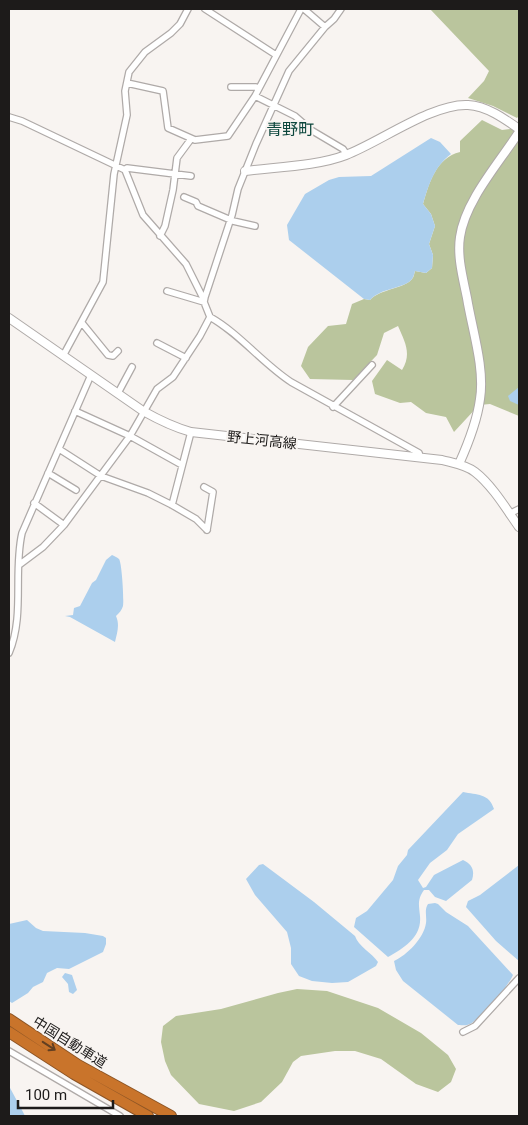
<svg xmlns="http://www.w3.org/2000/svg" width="528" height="1125" font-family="Roboto,'Noto Sans JP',sans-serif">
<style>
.forest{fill:#bac59d}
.water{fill:#accfed}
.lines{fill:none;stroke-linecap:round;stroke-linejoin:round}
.street-casing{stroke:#afaaa8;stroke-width:8}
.secondary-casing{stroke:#afaaa8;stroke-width:10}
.highway-casing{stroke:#8d5525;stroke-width:12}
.street{stroke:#fff;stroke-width:5.5}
.secondary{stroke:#fff;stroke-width:8}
.highway{stroke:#c9742b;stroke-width:10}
.oneway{stroke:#623f21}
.labels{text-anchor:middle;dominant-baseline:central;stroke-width:4;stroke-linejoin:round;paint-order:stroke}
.street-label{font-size:14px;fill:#1d1b1a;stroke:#f8f4f1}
.quarter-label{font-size:16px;fill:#0b463c;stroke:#f8f4f1}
</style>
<rect width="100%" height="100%" fill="#f8f4f1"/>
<path class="forest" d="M430 9H519V116L517 118 493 106 468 98 484 81 489 71Z
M482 120 502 130 519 128V416L490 404 479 405 454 432 446 417 426 413 411 402 400 403 375 394 372 381 387 360 402 370C412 354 405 342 398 326L384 333 377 355 353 380 310 379 301 366 308 347 328 326 346 324 352 304 364 299 370 300C380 289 406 288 412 279 414 277 414 274 415 271L426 273 432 268 433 255 429 244 435 226 431 214 423 204C429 183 436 158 460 152V141Z
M297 989 327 991 378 1008 421 1033 448 1055 456 1069 451 1082 438 1092 416 1084 381 1059 355 1051H335L301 1056 293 1062 282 1082 261 1102 234 1111 199 1104 171 1075 165 1061 161 1042 163 1026 176 1016 221 1009 278 993Z"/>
<path class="water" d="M431 138 440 142 451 154C434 167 429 184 423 204L431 214 435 226 429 244 433 255 432 268 426 273 415 271C414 274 414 276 412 279 406 288 380 288 370 300L364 299 289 240 287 225 305 194 329 180 339 177 371 176Z
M519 387V405L510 401 508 396Z
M112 555C114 556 117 557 119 559 122 563 124 600 123 606 122 610 119 613 116 616 120 625 117 633 115 642L70 617 65 616 73 615 74 608 80 606 92 583 96 580 106 560Z
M463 792C477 795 489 793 494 809L458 834 447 850 430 863 418 880 423 888 426 887 434 875 463 860C472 864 475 870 472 880L446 901 435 897 429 890H424C417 900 419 905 420 916 422 937 404 948 388 957L354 927 356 918 367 911 393 880 398 866 407 855 408 850Z
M263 864 314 902 355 936C358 946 372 953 378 962L376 966 348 982 332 983 312 981 299 976 291 964V948L287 932 255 895 246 879 259 865Z
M519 865V961L496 941 466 907 468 901 480 895Z
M435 903 438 904 446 912 468 926 513 975C508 987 481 1018 470 1024 466 1026 463 1025 458 1025L403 981 396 970 394 961C407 955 424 938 426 923 427 916 424 910 428 904Z
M27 920 36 928 43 931 85 933 103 936 106 938V944L103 952 69 969 57 968 47 973 43 982 33 987 28 993 12 1003 9 1001V924Z
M65 973 72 975 77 990 73 994 69 992 68 984 62 977Z
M9 1086 23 1112 25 1116H9Z"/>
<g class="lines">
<defs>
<path id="street" d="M205 9 276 55
M325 27 334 19 341 9
M127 83 163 91 168 128 195 140 228 136 255 96 301 9
M231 87H256L259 88
M255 96 295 116 311 130 343 149 347 155
M9 117 22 121 125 170 143 215 186 264 202 296 205 297
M125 170 127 168 191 176
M184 197 196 202 198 206 233 221 255 226
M160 236 165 226 173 190 177 158 191 139
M167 291 204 302
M210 317C240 334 262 363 291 382L419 453 420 457
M82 323 108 355 113 356 118 351
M157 343 186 358
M63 356 103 282 114 174 127 115 125 91 129 72 145 52 171 33 180 24 188 9
M118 393 132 367
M333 407 372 365
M75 411 130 436 182 465
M59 449 101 476 148 493 172 505 196 519 207 530
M48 473 76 490
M204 487 213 492 207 530
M34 503 64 525
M172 505 191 432
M509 514 519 509
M19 565 43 547 64 525 130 436 157 389 173 377 200 336 210 317 204 302 205 297 232 215 238 189 256 144 289 71 325 27 304 9
M9 653C25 615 13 572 22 533L91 375
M463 1032 475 1026 519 978
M9 1051 120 1116"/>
<path id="secondary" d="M245 171C276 167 318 166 346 155 380 142 433 103 468 105 487 106 505 119 519 129
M9 318 143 411C159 420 173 427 191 432L442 460C453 463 466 465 475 472 492 485 507 510 519 527
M459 464C468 444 477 422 480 399 485 368 472 329 467 298 463 278 457 257 460 237 465 201 499 163 519 132"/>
<path id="highway" d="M9 1019 78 1065 171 1116
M9 1032 74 1074 148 1116"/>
</defs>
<use href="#street" class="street-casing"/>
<use href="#secondary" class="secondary-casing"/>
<use href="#highway" class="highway-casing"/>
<use href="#street" class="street"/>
<use href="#secondary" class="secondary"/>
<use href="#highway" class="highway"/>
</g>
<defs><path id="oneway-shaft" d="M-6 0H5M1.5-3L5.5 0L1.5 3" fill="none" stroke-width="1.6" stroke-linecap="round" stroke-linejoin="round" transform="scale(1.25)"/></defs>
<use class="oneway" href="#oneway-shaft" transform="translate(49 1046) rotate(33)"/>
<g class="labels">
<g class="street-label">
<text transform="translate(262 440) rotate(6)">野上河高線</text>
<text transform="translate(70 1042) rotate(32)">中国自動車道</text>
</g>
<g class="quarter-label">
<text x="290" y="129">青野町</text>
</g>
</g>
<rect width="528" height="1125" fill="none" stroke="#1d1b1a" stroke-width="20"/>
<path d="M18 1100v8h95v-8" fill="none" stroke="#1d1b1a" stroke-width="2.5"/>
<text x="25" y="1100" font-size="15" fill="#1d1b1a" stroke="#f8f4f1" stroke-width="4" paint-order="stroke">100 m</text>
</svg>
